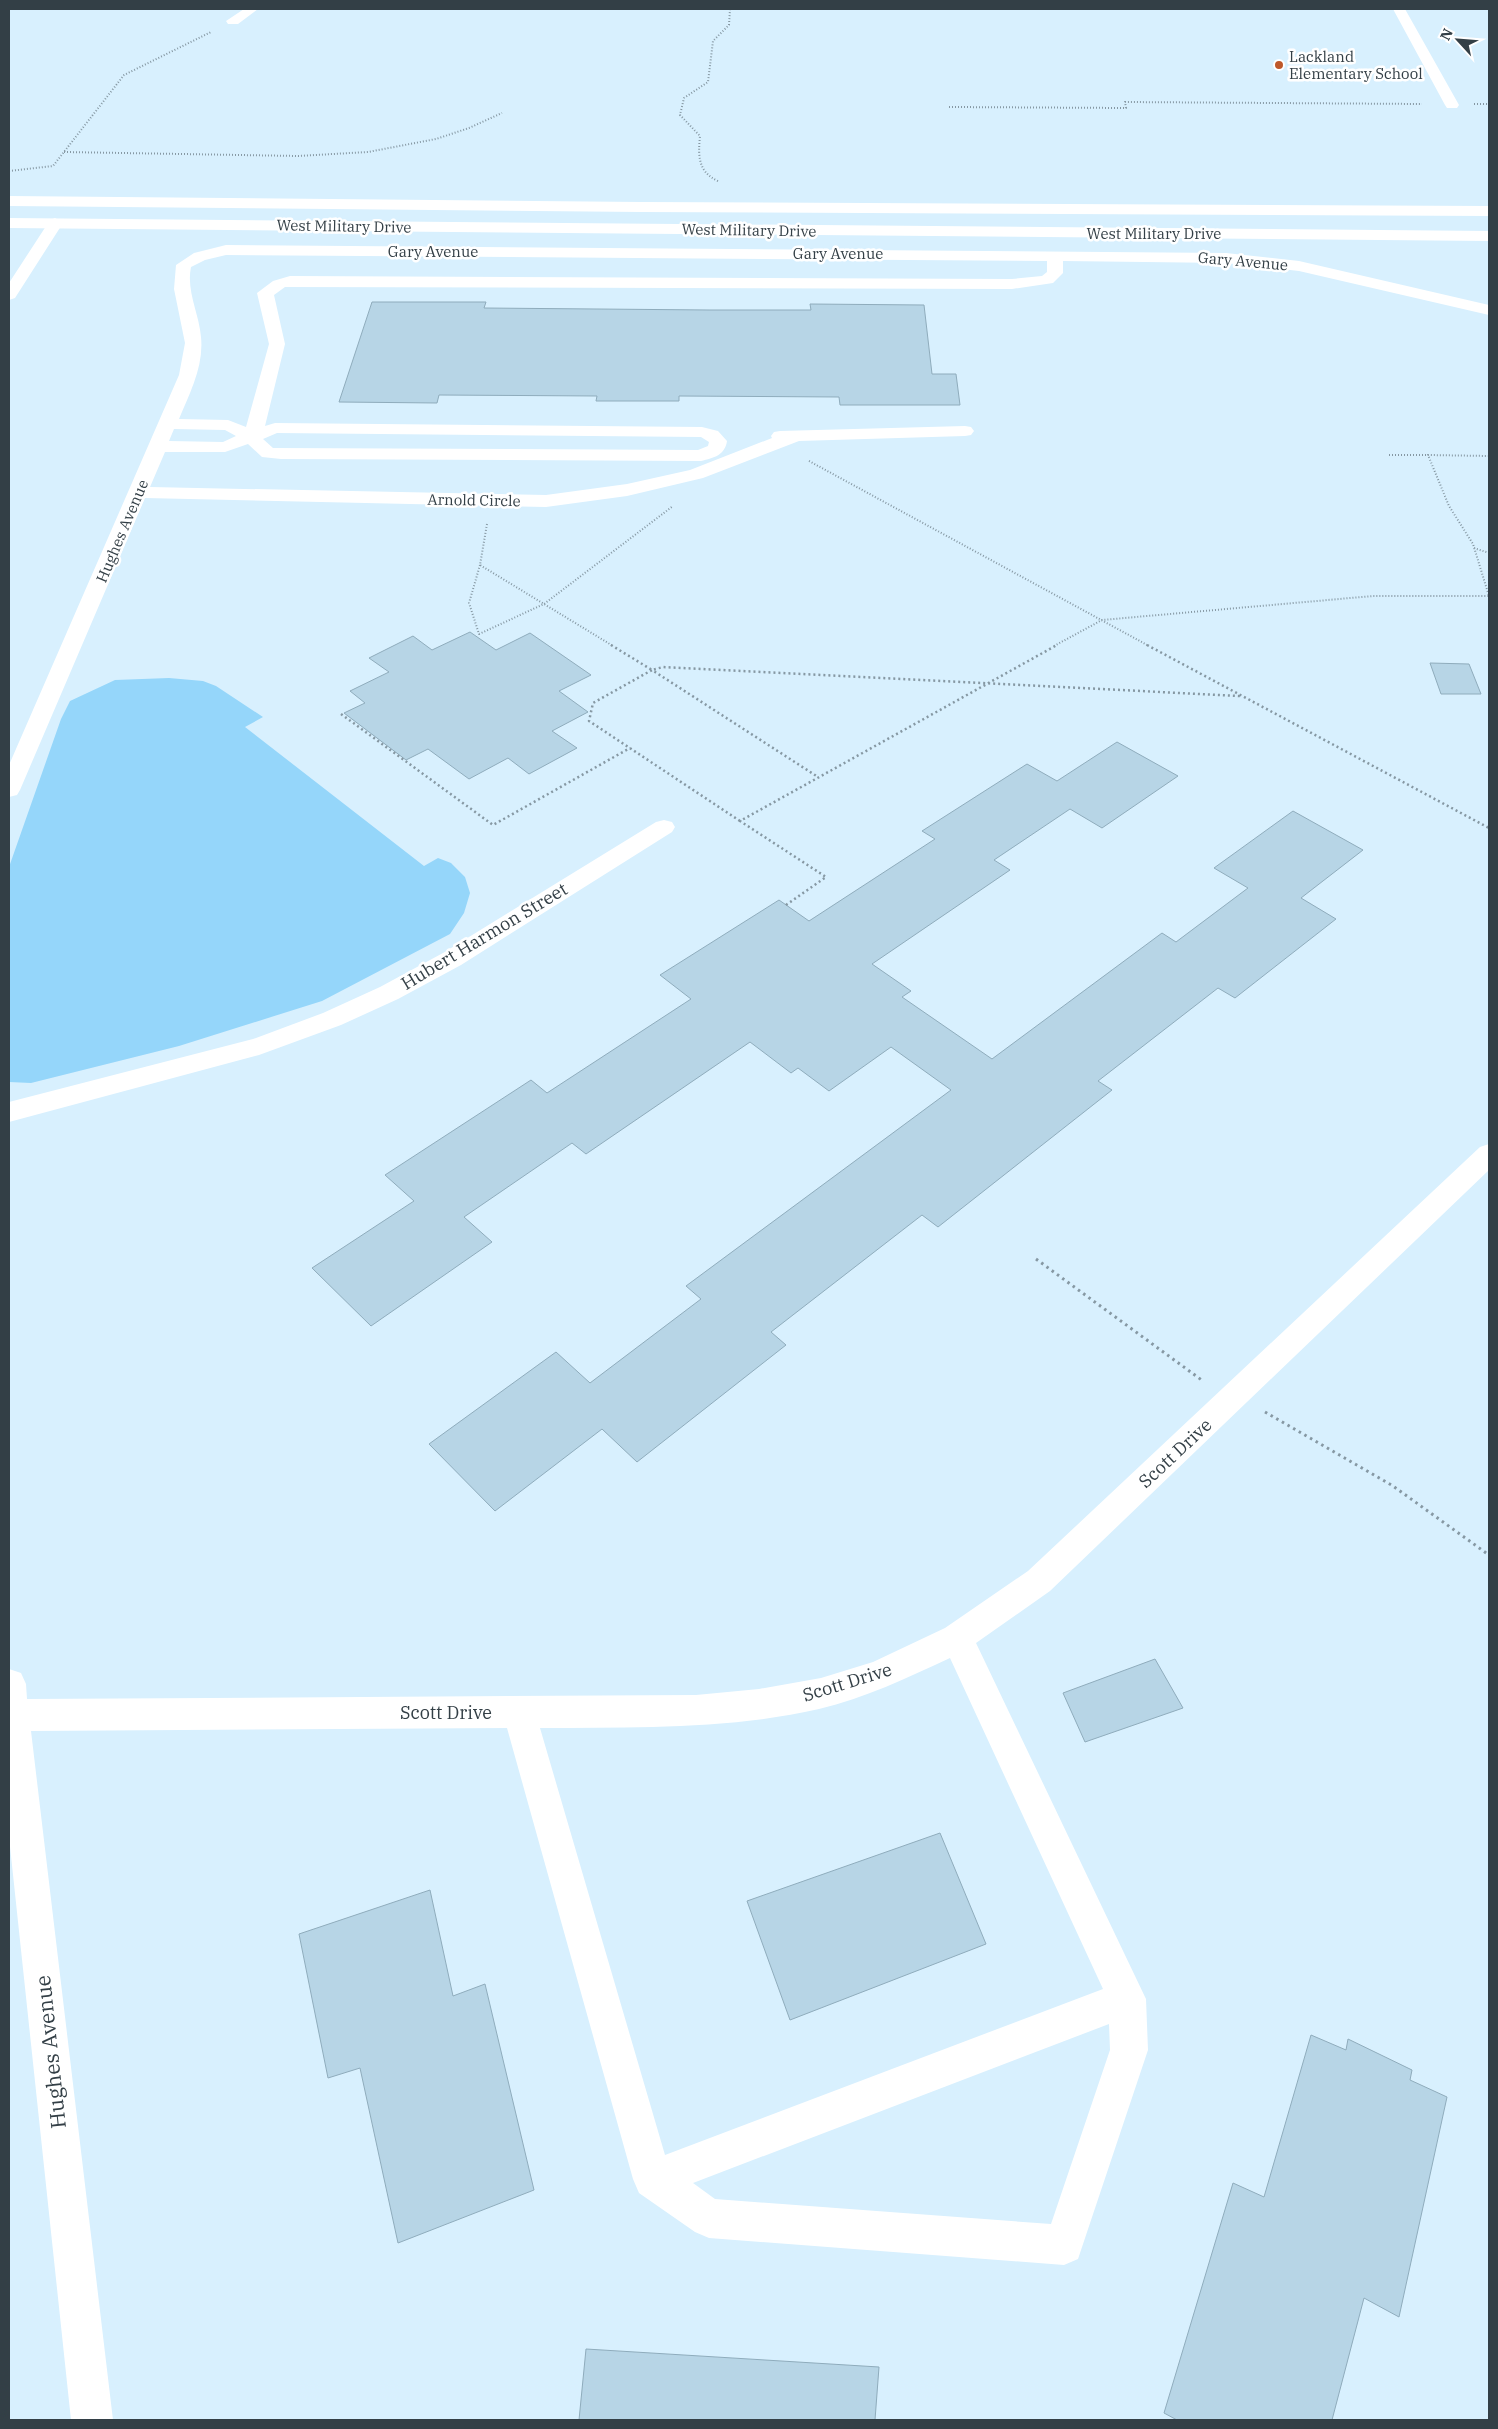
<svg xmlns="http://www.w3.org/2000/svg" width="1498" height="2429" font-family="'IBM Plex Serif',serif">
<style>
.green{fill:#95d6fa}
.building{fill:#b7d5e6;stroke:#8facbc}
.lines{fill:none;stroke-linecap:round;stroke-linejoin:round}
.path-far2{stroke:#8698a3;stroke-width:2;stroke-dasharray:1 2;stroke-linecap:butt}
.path-far1{stroke:#8698a3;stroke-width:2.5;stroke-dasharray:2 3;stroke-linecap:butt}
.path{stroke:#8698a3;stroke-width:3;stroke-dasharray:2.5 4;stroke-linecap:butt}
.minor{fill:#fff;fill-rule:evenodd}
.major{fill:#fff;fill-rule:evenodd}
.poi-dot{fill:#be582a;stroke:#fff;stroke-width:2}
.labels{text-anchor:middle;dominant-baseline:central;stroke-width:5;stroke-linejoin:round;paint-order:stroke}
.far-poi-label{font-size:15px;fill:#333f46;stroke:#fff;text-anchor:start}
.far-street-label{font-size:15px;fill:#333f46;stroke:#fff}
.street-label{font-size:18px;fill:#333f46;stroke:#fff}
.near-street-label{font-size:21px;fill:#333f46;stroke:#fff}
</style>
<rect width="100%" height="100%" fill="#d8f0fe"/>
<path class="green" d="M169 678 203 681 216 686 263 717 245 727 424 866 438 858 451 863 465 877 470 893 464 913 450 934 322 1001 179 1046 31 1083 9 1082V867L61 719 70 701 115 680Z"/>
<path class="building" d="M372 302H486L484 308 710 310H811L810 304 924 305 932 374H956L960 405H840L839 397 679 396V401H596L597 396 439 395 437 403 339 402Z
M470 632 496 650 530 633 591 675 559 691 588 712 552 731 577 748 529 774 508 758 469 779 428 749 406 760 344 713 365 703 350 691 389 672 369 658 413 636 432 650Z
M1430 663 1469 664 1481 694H1441Z
M1117 742 1178 776 1102 828 1070 809 994 860 1010 870 872 964 911 991 902 997 992 1059 1162 933 1176 942 1248 888 1214 868 1293 811 1363 850 1301 898 1336 919 1235 998 1218 988 1098 1081 1112 1090 938 1227 922 1215 771 1332 786 1345 637 1462 602 1429 495 1511 429 1444 556 1352 590 1383 701 1299 686 1286 951 1090 891 1047 829 1091 798 1068 791 1073 750 1042 586 1154 572 1143 464 1217 492 1242 371 1326 312 1268 414 1201 385 1175 531 1080 547 1093 691 999 660 975 779 900 809 921 935 839 922 831 1027 764 1057 781Z
M1155 1659 1183 1708 1085 1742 1063 1693Z
M940 1833 986 1944 790 2020 747 1901Z
M430 1890 453 1996 485 1984 534 2190 398 2243 360 2068 328 2078 299 1934Z
M1311 2035 1346 2050 1348 2039 1412 2070 1410 2080 1447 2097 1399 2317 1364 2298 1332 2420H1177L1164 2413 1233 2183 1264 2197Z
M586 2349 879 2367 875 2420H579Z"/>
<g class="lines">
<path class="path-far2" d="M1474 104H1489
M949 107 1126 108 1125 102 1422 104
M64 152 298 156 368 152 436 139 469 128 502 113
M9 171 53 166 124 75 211 32
M718 181C698 172 698 156 700 136L680 115 684 98 708 82 713 41 729 25 730 9
M1389 455H1428
M809 461 1149 646
M487 524 480 565 613 646
M1474 548 1489 553
M480 565 469 603 479 634 544 604 673 506
M1054 646 1102 620 1373 596H1489L1473 544 1449 506 1428 455 1489 456"/>
<path class="path-far1" d="M611 645 652 670 663 667 1240 696
M1147 645 1489 828
M341 714 493 825 630 748
M740 821 589 721 593 703 652 670 818 777
M786 905 826 877 740 821 1057 645"/>
<path class="path" d="M1036 1259 1203 1381
M1265 1412 1393 1486 1489 1555"/>
<path class="minor" d="M244 9H258L238 24H228L226 21Z
M1393 9H1405L1459 105 1457 108H1447L1445 105Z
M55 218 63 223 15 298 9 300V283L50 220Z
M226 245 1226 253 1299 261 1489 305V315L1299 271 1226 263 1063 261V273L1053 283 1012 289 285 287 274 295 285 344 265 426 275 423 702 427 718 431 727 441C725 455 714 458 701 461L281 459 262 457 248 444 225 452H165L150 487 546 495 627 484 690 470 772 438 771 436 774 432 780 431 965 426 971 427 974 431 971 435 965 436 799 441 703 478 627 496 546 507 145 498 20 790 17 795 9 797V765L179 375 185 343 174 289 176 265 194 253ZM226 255 1047 261V272L1042 276 1012 279 290 276 273 281 257 293 269 344 246 427 228 420 179 419C190 393 204 366 201 337 199 313 186 291 191 267L205 260ZM174 429 225 430 236 436 223 442 169 441ZM277 433 701 437 709 442 708 446 698 450 273 448 263 439Z
M664 820 672 822 675 827 672 832 461 965 398 999 341 1025 259 1055 9 1122V1102L253 1039 323 1013 380 987 443 953 656 822Z
M1489 1144V1170L1050 1591 976 1643 1146 1999 1148 2050 1078 2259 1064 2265 709 2238 695 2232 639 2193 633 2179 507 1728 31 1731 113 2420H71L9 1837V1669L21 1673 26 1684 27 1699 696 1695 759 1689 821 1678 873 1662 945 1628 1028 1571 1480 1147ZM950 1658 1103 1989 665 2155 540 1728C634 1727 727 1730 819 1709 865 1698 907 1678 950 1658ZM1109 2024 1110 2050 1051 2224 715 2199 693 2183Z"/>
<path class="major" d="M9 196 641 202 1489 206V216L641 212 9 206Z
M9 218 1489 231V241L9 228Z"/>
</g>
<circle class="poi-dot" cx="1279" cy="65" r="5"/>
<g class="labels">
<g class="far-poi-label">
<text x="1289" y="56">Lackland<tspan x="1289" dy="17">Elementary School</tspan></text>
</g>
<g class="far-street-label">
<text transform="translate(344 226) rotate(1)">West Military Drive</text>
<text transform="translate(749 230) rotate(1)">West Military Drive</text>
<text x="1154" y="233">West Military Drive</text>
<text x="433" y="251">Gary Avenue</text>
<text x="838" y="253">Gary Avenue</text>
<text transform="translate(1243 261) rotate(5)">Gary Avenue</text>
<text transform="translate(474 500) rotate(1)">Arnold Circle</text>
<text transform="translate(122 531) rotate(-67)">Hughes Avenue</text>
</g>
<g class="street-label">
<text transform="translate(484 936) rotate(-31)">Hubert Harmon Street</text>
<text transform="translate(1175 1453) rotate(-43)">Scott Drive</text>
<text transform="translate(847 1682) rotate(-17)">Scott Drive</text>
<text x="446" y="1712">Scott Drive</text>
</g>
<g class="near-street-label">
<text transform="translate(50 2052) rotate(-96)">Hughes Avenue</text>
</g>
</g>
<rect width="1498" height="2429" fill="none" stroke="#333f46" stroke-width="20"/>
<g transform="translate(1458 40) rotate(296)" stroke="#ffffff" stroke-width="4" paint-order="stroke">
<path d="M0-4L9 19L0 12L-9 19Z" fill="#333f46"/>
<text y="-8" font-size="14" font-weight="bold" text-anchor="middle" fill="#333f46">N</text>
</g>
</svg>
